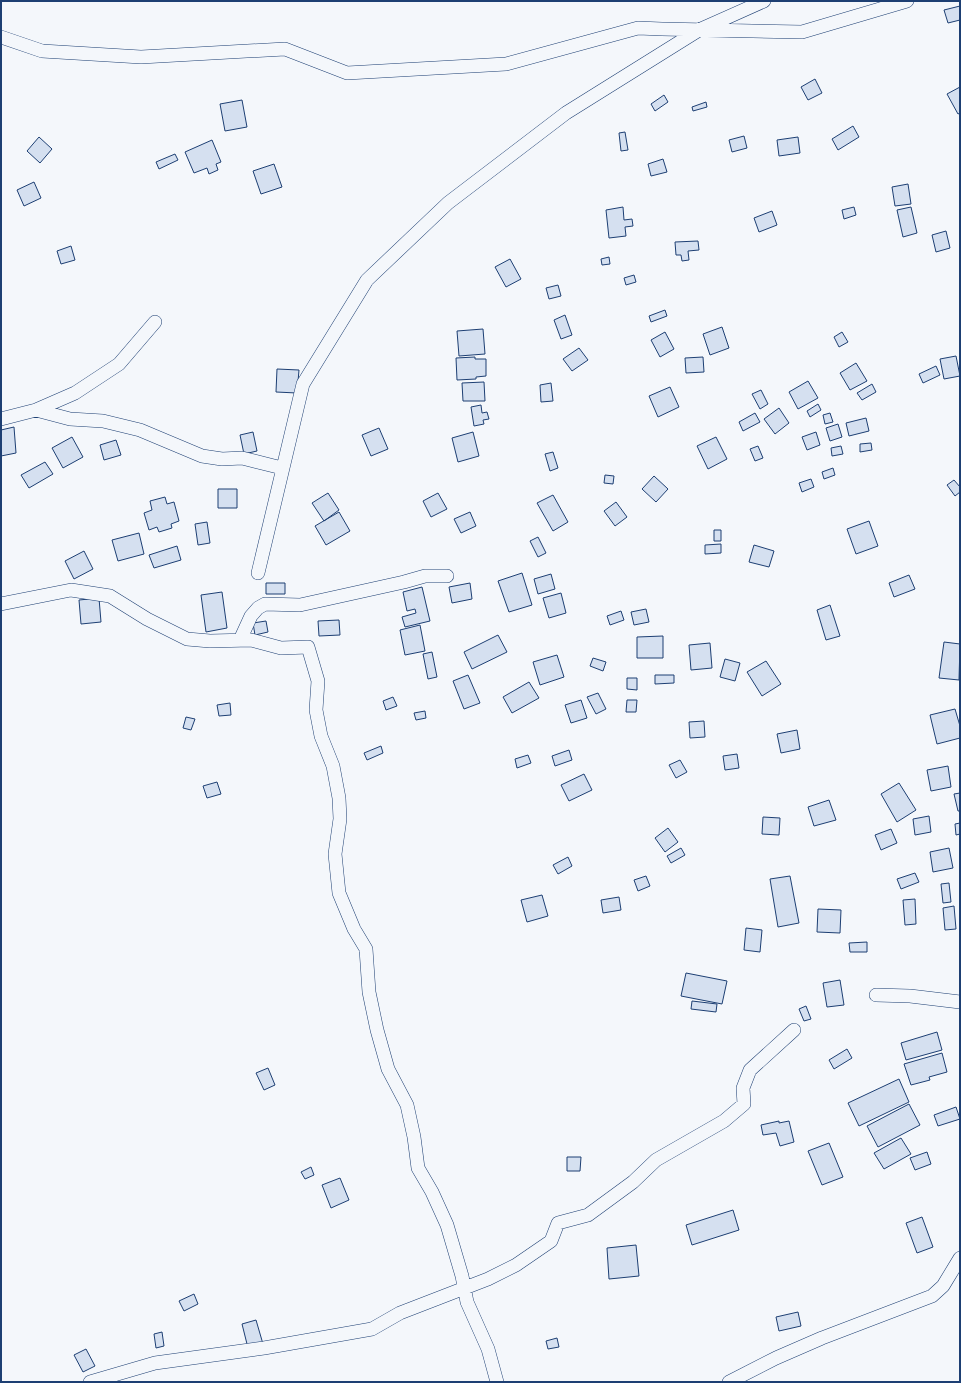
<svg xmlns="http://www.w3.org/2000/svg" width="961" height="1383" font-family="Jost,sans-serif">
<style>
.building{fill:#d5e0f0;stroke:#1d3f73}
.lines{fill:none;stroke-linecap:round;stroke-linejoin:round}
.minor-casing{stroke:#1d3f73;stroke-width:14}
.minor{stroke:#f4f7fb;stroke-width:13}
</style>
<rect width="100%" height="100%" fill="#f4f7fb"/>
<path class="building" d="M960 6V20L948 23 944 10Z
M815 79 822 93 808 100 801 87Z
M960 87V113L958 114 947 94Z
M664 95 668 102 655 111 651 104Z
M242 100 247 127 225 131 220 104Z
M706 102 707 107 693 111 692 107Z
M853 126 859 137 838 150 832 139Z
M625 132 628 150 621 151 619 133Z
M744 136 747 148 732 152 729 140Z
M39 137 52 149 40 163 27 151Z
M798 137 800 153 779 156 777 140Z
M212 140 221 162 216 164 218 170 209 174 207 168 194 173 185 152Z
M175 154 178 160 159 169 156 162Z
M663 159 667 172 651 176 648 164Z
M274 164 282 187 261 194 253 171Z
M34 182 41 198 24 206 17 190Z
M908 184 911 204 895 206 892 187Z
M623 207 624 220 632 219 633 226 625 227 626 236 609 238 606 210Z
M854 207 856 215 844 219 842 210Z
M911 207 917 233 903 237 897 210Z
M772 211 777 225 759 232 754 218Z
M946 231 950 248 936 252 932 235Z
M698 241 699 250 688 251 689 260 682 261 681 255H676L675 242Z
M71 246 75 260 61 264 57 251Z
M609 257 610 264 602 265 601 259Z
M510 259 521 279 506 287 495 267Z
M634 275 636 282 626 285 624 278Z
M558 285 561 296 549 299 546 288Z
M665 310 667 316 651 322 649 316Z
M565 315 572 335 561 339 554 320Z
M722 327 729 348 710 355 703 334Z
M483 329 485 354 459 356 457 331Z
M665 332 674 349 660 357 651 340Z
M842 332 848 342 839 347 834 337Z
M579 348 588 360 572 371 563 359Z
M956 356 960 376 944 379 940 359Z
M475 357V359H486V376L476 377V379L457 380 456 358Z
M703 357 704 372 686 373 685 358Z
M856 363 867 381 850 390 840 373Z
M936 366 940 375 923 383 919 374Z
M277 369 299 370 297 393 276 392Z
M808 381 818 398 798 409 789 392Z
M484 382 485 401H463L462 383Z
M551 383 553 401 541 402 540 385Z
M872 384 876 392 862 400 857 393Z
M670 387 679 407 658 417 649 396Z
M761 390 768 404 760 409 752 394Z
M818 404 821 410 810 417 807 411Z
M481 405 482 413 487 412 489 419 483 420 484 424 474 426 471 407Z
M779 408 789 423 775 434 764 419Z
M755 413 760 422 743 431 739 422Z
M830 413 833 422 825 424 823 415Z
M866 418 869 431 849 436 846 423Z
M838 424 842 437 830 441 826 428Z
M14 427 16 453 1 456V430Z
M379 428 388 449 371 456 362 435Z
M253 432 257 451 244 454 240 435Z
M473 432 479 456 458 462 452 438Z
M816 432 820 445 807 450 802 437Z
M72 437 83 457 63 468 52 448Z
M716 437 727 459 708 469 697 446Z
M116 440 121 455 104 460 100 445Z
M871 443 872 450 860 452V444Z
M758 446 763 458 755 461 750 449Z
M841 446 843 454 832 456 831 448Z
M553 452 558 468 550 471 545 454Z
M45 462 53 474 29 488 21 475Z
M833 468 835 475 824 479 822 472Z
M605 475 614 476 613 484 604 483Z
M654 476 668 489 656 502 642 489Z
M811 479 814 487 802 492 799 483Z
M954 480 960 487V492L955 496 947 485Z
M218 489H237V508H218Z
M328 493 339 510 324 521 312 503Z
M438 493 447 509 431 517 423 501Z
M553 495 568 522 553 531 537 503Z
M165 497 167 504 174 502 179 521 171 524 172 528 159 532 157 527 149 530 144 513 152 510 150 501Z
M616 502 627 517 615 526 604 511Z
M339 512 350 531 326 545 315 526Z
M470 512 476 526 461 533 454 519Z
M869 521 878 546 856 554 847 529Z
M207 522 210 543 198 545 195 524Z
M714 530H721V541H714Z
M139 533 144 554 118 561 112 540Z
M538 537 546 553 538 557 530 541Z
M721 544V553L705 554V545Z
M754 545 774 551 769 567 749 562Z
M177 546 181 560 154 568 149 555Z
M84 551 93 569 74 579 65 561Z
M522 573 532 605 509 612 498 581Z
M551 574 555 589 538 594 534 579Z
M909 575 915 589 894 597 889 583Z
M266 583H285V594H266Z
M470 583 472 599 452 603 449 587Z
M422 587 430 621 405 627 402 617 416 613 415 609 407 611 403 592Z
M222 592 227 628 206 632 201 595Z
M561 593 566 613 549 618 543 598Z
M99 598 101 622 81 624 79 600Z
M830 605 840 636 826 640 817 610Z
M646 609 649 622 634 625 631 612Z
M621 611 624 620 610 625 607 616Z
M339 620 340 635 319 636 318 621Z
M266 621 268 632 255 635 253 623Z
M420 625 425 651 405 655 400 630Z
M498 635 507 652 472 669 464 652Z
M663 636V658H637V637Z
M944 642 960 644 959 680 939 678Z
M710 643 712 668 691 670 689 645Z
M432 652 437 677 428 679 423 654Z
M557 655 564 677 540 685 533 662Z
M593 658 606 662 603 671 590 666Z
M725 659 740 663 735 681 720 677Z
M766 661 781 684 762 696 747 672Z
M468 675 480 703 464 709 453 681Z
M655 675H674V683L655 684Z
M627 678H637V690L627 689Z
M529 682 539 698 512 713 503 697Z
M598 693 606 709 596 714 587 697Z
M393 697 397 706 386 710 383 701Z
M581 700 587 718 571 723 565 705Z
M627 700H637L636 712H626Z
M230 703 231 715 219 716 217 705Z
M955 709 960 726V738L937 744 930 715Z
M425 711 426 718 416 720 414 713Z
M186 717 195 719 191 730 183 728Z
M704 721 705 737 690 738 689 722Z
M797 730 800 749 781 753 777 734Z
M381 746 383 753 367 760 364 753Z
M569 750 572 760 555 766 552 756Z
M737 754 739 768 725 770 723 756Z
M528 755 531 763 517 768 515 759Z
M680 760 687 772 676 778 669 765Z
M948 766 951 787 931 791 927 770Z
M584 774 592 790 569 801 561 785Z
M217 782 221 794 207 798 203 786Z
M899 783 916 810 897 822 881 794Z
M960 793V811H958L954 794Z
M829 800 836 820 814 826 808 807Z
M929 816 931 832 915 835 913 819Z
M763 817 780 818 779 835 762 834Z
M960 823V834L956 835 955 824Z
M668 828 678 842 665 852 655 838Z
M891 829 897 843 881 850 875 835Z
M681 848 685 855 671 863 667 856Z
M949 848 953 868 933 872 930 852Z
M568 857 572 866 558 874 553 865Z
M915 873 919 882 901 889 897 879Z
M646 876 650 886 638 891 634 880Z
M790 876 799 923 778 927 770 879Z
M949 883 951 902 943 903 941 884Z
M542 895 548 916 527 922 521 900Z
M619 897 621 910 603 913 601 900Z
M915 899 916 924 905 925 903 900Z
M954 906 956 929 945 930 943 908Z
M818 909 841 910 840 933 817 932Z
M746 928 762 930 760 952 744 950Z
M867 942V952H850L849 943Z
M686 973 727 981 722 1004 681 996Z
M840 980 844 1005 827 1007 823 983Z
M692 1001 717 1004 716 1012 691 1009Z
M806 1006 811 1019 804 1021 799 1009Z
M937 1032 942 1050 906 1060 901 1043Z
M847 1049 852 1058 834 1069 829 1060Z
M942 1053 947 1072 929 1077 930 1080 911 1085 904 1064Z
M268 1068 275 1085 264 1090 256 1073Z
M899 1079 909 1102 859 1126 848 1103Z
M909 1104 920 1125 878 1147 867 1126Z
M956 1107 960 1119 938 1126 934 1115Z
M779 1121V1123L789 1121 794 1142 780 1146 776 1133 763 1135 761 1125Z
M901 1138 911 1154 884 1169 874 1153Z
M829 1143 843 1177 822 1185 808 1151Z
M927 1152 931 1164 915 1170 910 1158Z
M567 1157H581L580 1171H567Z
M311 1167 314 1175 305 1179 301 1172Z
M340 1178 349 1200 331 1208 322 1185Z
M733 1210 739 1230 692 1245 686 1225Z
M922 1217 933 1247 917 1253 906 1223Z
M636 1245 639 1276 609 1279 607 1248Z
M194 1294 198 1304 184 1311 179 1301Z
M798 1312 801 1326 779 1331 776 1317Z
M256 1320 263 1344 248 1348 242 1324Z
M162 1332 164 1346 156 1348 154 1334Z
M557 1338 559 1347 548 1349 546 1341Z
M86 1349 95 1366 83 1372 74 1355Z"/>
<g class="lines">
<defs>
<path id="minor" d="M1 37 42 51 141 57 285 49 347 73 506 64 638 28 662 29 802 32 907 1
M36 410 70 419 103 421 140 430 202 456 222 459 242 458 278 467
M1 419 36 410 75 393 119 364 155 322
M258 573 303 384 367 280 448 203 566 113 699 30 764 1
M1 604 71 590 110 596 147 619 187 639 210 641 251 640 281 648 308 647 318 681 316 710 321 736 333 766 339 798 340 819 335 854 339 893 354 929 366 949 369 992 377 1030 388 1069 407 1105 414 1137 418 1168 432 1192 447 1225 462 1276 467 1302 488 1349 497 1382
M240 640 251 616 258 608 265 604 300 605 404 582 425 576H447
M876 995 910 996 960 1002
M90 1382 155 1363 264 1348 372 1329 400 1313 488 1279 516 1265 551 1241 558 1223 588 1215 633 1182 656 1160 724 1121 744 1104 743 1088 750 1070 794 1030
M729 1382 776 1358 822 1338 932 1296 943 1286 960 1258"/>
</defs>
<use href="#minor" class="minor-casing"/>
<use href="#minor" class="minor"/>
</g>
<rect width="961" height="1383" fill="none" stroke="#1d3f73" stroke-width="4"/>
</svg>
